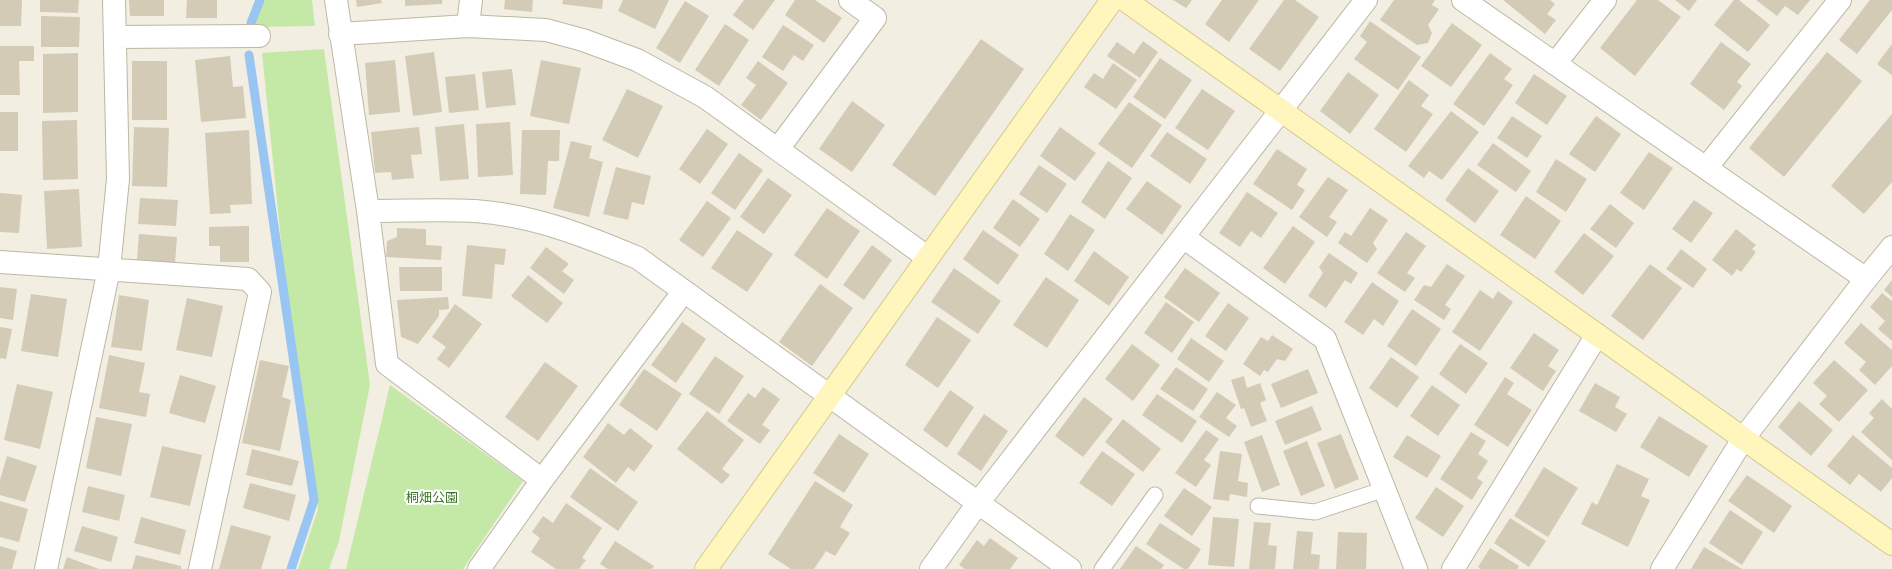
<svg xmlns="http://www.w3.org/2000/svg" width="1892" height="569" font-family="'Space Grotesk','Noto Sans JP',sans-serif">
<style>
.green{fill:#c4e9a7}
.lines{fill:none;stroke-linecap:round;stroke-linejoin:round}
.stream{stroke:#99c5f3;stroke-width:9}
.building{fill:#d3cbb6}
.lane-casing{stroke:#bdb7a4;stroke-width:17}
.street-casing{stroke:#bdb7a4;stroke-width:24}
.secondary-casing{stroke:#d4c98e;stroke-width:24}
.lane{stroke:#fff;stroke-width:15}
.street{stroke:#fff;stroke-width:22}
.secondary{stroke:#fff6be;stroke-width:22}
.labels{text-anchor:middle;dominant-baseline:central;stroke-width:4;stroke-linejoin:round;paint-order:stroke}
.park-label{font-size:13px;fill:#3a7723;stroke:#fff}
</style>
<rect width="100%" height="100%" fill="#f2eee1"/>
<path class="green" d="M255 0H312L315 26 254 27Z
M324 49 370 385 339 541 329 569H298L318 509 286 290 262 53Z
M390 385 523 481 463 569H346Z"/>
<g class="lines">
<path class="stream" d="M251 23 260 0
M249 55 314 500 291 569"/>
</g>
<path class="building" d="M0 0H22L21 26H0Z
M40 0H79L78 13 40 12Z
M129 0H164V16H130Z
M187 0H217V18H186Z
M356 0H381L382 3 357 7Z
M405 0H442V4L405 6Z
M505 0H533L532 12 504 9Z
M563 0H603L602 9 562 4Z
M623 0H669L655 29 618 11Z
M744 0H775L753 30 733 15Z
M795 0H815L842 18 824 43 785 15Z
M1173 0H1192L1186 8Z
M1222 0H1259L1229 42 1205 24Z
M1284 0H1295L1319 17 1280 71 1249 49Z
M1394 0H1435L1432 5 1439 9 1428 25 1432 33 1428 43 1417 45 1380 20Z
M1503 0H1550L1555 4 1547 14 1556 20 1545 34Z
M1637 0H1658L1681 17 1635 76 1600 48Z
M1675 0H1697L1689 11Z
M1734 0H1739L1770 25 1748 52 1714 25Z
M1756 0H1810L1798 15 1785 6 1777 16Z
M1870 0H1892V10L1857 54 1839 40Z
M685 1 709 16 680 63 656 48Z
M41 16 80 17 79 47H41Z
M1370 21 1421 57 1398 90 1354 59 1367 42 1360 36Z
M1452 23 1482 45 1451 87 1421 66Z
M725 24 749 40 719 86 695 70Z
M783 25 814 45 803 61 794 55 783 71 762 57Z
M981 39 1024 69 935 196 892 165Z
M1143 41 1158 52 1140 78 1107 56 1117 42 1134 54Z
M1721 42 1751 64 1737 82 1742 86 1724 110 1690 84Z
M1892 44V75L1877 64Z
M0 46H34V61H19L20 95H0Z
M434 52 442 112 413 116 405 56Z
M1827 52 1862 81 1784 177 1749 148Z
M78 53V112L43 113V54Z
M1490 53 1512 69 1504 79 1513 85 1484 126 1453 104Z
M230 56 233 87 243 86 246 118 201 122 195 60Z
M1160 58 1192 80 1165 119 1133 97Z
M395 60 400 112 369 115 365 63Z
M541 60 581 68 569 124 530 116Z
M132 61H167V120H132Z
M758 61 788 83 761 120 741 105 756 85 746 78Z
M1113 63 1137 80 1116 109 1084 87 1094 73 1103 79Z
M512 69 516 105 486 108 482 72Z
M1348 72 1379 95 1350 134 1320 111Z
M475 74 479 110 449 113 445 77Z
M1534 74 1567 96 1547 125 1515 103Z
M1409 80 1429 95 1421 106 1433 114 1406 152 1374 129Z
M627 89 663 106 638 158 602 140Z
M1202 89 1235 111 1208 150 1175 128Z
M852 101 885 125 852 172 819 149Z
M1129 102 1162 125 1132 168 1098 144Z
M1451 111 1479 132 1442 180 1429 171 1424 178 1408 166Z
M0 112H18V151H0Z
M1892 114V182L1864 214 1831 186Z
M1512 116 1542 136 1527 158 1497 138Z
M1596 116 1621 134 1595 172 1569 154Z
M77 120 78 179 43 180 42 121Z
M510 122 513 175 478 177 476 124Z
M464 124 469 179 440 181 435 127Z
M134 127 169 128 167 187 132 186Z
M419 127 422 154 411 155 414 178 392 180 391 172 375 173 371 132Z
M1060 127 1096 153 1075 181 1040 156Z
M707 129 728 144 700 184 679 169Z
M249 130 252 204 230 205 231 213 210 214 205 133Z
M522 130H560L559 161H548L546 195 520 194Z
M1167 132 1207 159 1190 184 1150 156Z
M571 141 592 146 589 158 603 162 589 217 553 208Z
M1493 143 1531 171 1516 192 1477 165Z
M1277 149 1307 169 1297 185 1305 190 1292 210 1253 184Z
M1649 152 1673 168 1644 210 1620 193Z
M739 153 763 170 735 210 711 193Z
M1556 159 1587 179 1566 212 1536 192Z
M1108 161 1132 178 1105 219 1081 202Z
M1039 165 1067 184 1047 213 1019 194Z
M616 167 651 176 644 205 632 202 628 220 603 214Z
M1468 168 1499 191 1475 223 1445 200Z
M1328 177 1348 190 1329 217 1337 222 1327 237 1299 217Z
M768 178 792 195 764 234 740 217Z
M1147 181 1182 206 1162 235 1126 209Z
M79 189 82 247 47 249 44 191Z
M1247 192 1278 213 1261 238 1251 231 1240 247 1219 233Z
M0 193 22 195 19 233 0 232Z
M1526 196 1561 221 1535 259 1500 235Z
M140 198 178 200 176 226 138 224Z
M1013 199 1040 219 1020 247 993 228Z
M1694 200 1713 213 1691 243 1672 229Z
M707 201 731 218 703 257 679 240Z
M1610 204 1634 223 1616 248 1590 229Z
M827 208 860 231 827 279 794 255Z
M1370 208 1388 220 1373 243 1377 249 1367 263 1338 243 1345 232 1351 236Z
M1070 214 1095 230 1068 271 1044 254Z
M249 226V262H220V246H209V227Z
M1293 226 1315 242 1285 284 1263 268Z
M397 228 426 229V245L442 246 441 260 386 257 387 241 397 237Z
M1736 229 1756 245 1752 249 1756 252 1741 272 1737 269 1732 276 1712 260Z
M737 230 773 254 747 292 711 268Z
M983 230 1019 255 998 285 963 259Z
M1406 232 1426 246 1407 273 1415 278 1405 292 1377 273Z
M1584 233 1614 256 1583 295 1554 272Z
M139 234 177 237 175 263 137 260Z
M467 245 506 249 504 265 495 264 492 299 462 296Z
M872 245 892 260 864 300 843 285Z
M546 247 569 264 562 271 574 280 564 294 530 268Z
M1681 249 1707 269 1693 288 1666 269Z
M1094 251 1129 277 1109 306 1074 281Z
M1329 253 1358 273 1351 284 1345 280 1326 308 1308 296 1323 273 1319 267Z
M1447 264 1465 276 1445 305 1451 309 1444 320 1414 300 1424 285 1431 287Z
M1650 264 1682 288 1643 340 1611 316Z
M399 267H442V291H400Z
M954 268 1001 301 978 334 931 302Z
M1185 268 1220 293 1199 322 1164 297Z
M528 275 563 303 547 323 511 296Z
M1046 277 1079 300 1047 348 1013 325Z
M1892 280V297L1884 290Z
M1372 282 1399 301 1383 326 1374 319 1363 335 1344 322Z
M820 284 853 308 812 366 779 342Z
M0 287 17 289 13 320 0 318Z
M1480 290 1493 299 1498 291 1513 302 1480 351 1452 332Z
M1882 293 1892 301V341L1878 329 1885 321 1870 307Z
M31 294 67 299 58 357 21 351Z
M119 295 149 300 142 351 111 347Z
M448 297 449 309 439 310V316L418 344 401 337 397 300Z
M187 298 223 306 212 357 176 350Z
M1166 302 1194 322 1172 353 1144 333Z
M1228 303 1249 318 1226 351 1205 336Z
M455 304 482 324 449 368 437 359 446 347 432 337Z
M1412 309 1441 329 1416 366 1387 346Z
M937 317 971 340 938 388 905 365Z
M682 322 706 339 676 383 651 365Z
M1861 323 1892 350V366L1875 385 1859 370 1866 362 1844 343Z
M0 327 12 329 6 359 0 358Z
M1534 333 1559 350 1548 366 1556 371 1543 391 1510 368Z
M1272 335 1293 349 1285 361 1277 359 1268 372 1264 370 1260 376 1243 364 1261 337 1268 341Z
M1191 338 1224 361 1209 382 1177 359Z
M1132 344 1160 365 1133 401 1105 379Z
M1460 344 1488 363 1466 394 1439 374Z
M109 355 145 363 139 392 150 394 146 417 99 408Z
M715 356 744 376 719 414 689 394Z
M1391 357 1419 377 1397 408 1369 388Z
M260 360 289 366 282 397 291 400 280 451 242 443Z
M1834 360 1868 390 1839 422 1819 404 1827 396 1813 383Z
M545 362 578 386 538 441 505 417Z
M1176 367 1208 389 1193 411 1160 389Z
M644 369 682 394 657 431 619 405Z
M1308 369 1318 393 1281 408 1271 384Z
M180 375 216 386 205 423 169 413Z
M1244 376 1247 388 1260 383 1266 400 1260 403 1267 421 1251 427 1244 408 1241 409 1231 380Z
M1505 377 1514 383 1507 394 1532 410 1508 447 1474 425Z
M1595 383 1620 397 1615 407 1627 414 1616 432 1579 411Z
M17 384 53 392 40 449 4 440Z
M1432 385 1460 405 1438 436 1410 416Z
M763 387 780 399 762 425 770 430 760 444 727 421 748 393 755 398Z
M950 390 974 407 947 448 923 430Z
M1217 392 1236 405 1226 418 1237 426 1229 437 1199 417Z
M1157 394 1197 421 1182 443 1142 415Z
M1084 397 1113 419 1083 457 1055 436Z
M1882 399 1892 409V460L1861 432 1874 418 1869 413Z
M1799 401 1833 430 1811 456 1778 427Z
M1312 406 1322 430 1285 445 1275 421Z
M707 411 744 440 722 469 730 475 722 484 677 449Z
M984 414 1008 431 981 471 957 454Z
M1659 416 1708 446 1689 477 1640 447Z
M96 417 132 424 121 476 86 468Z
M1123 419 1161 449 1143 472 1105 442Z
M608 423 624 435 630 428 653 446 634 472 628 467 616 483 583 457Z
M1206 430 1219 439 1204 460 1211 465 1196 487 1175 473Z
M1471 432 1486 441 1478 454 1488 461 1477 478 1483 482 1472 500 1440 479Z
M839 434 869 454 844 493 813 473Z
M1341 434 1359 479 1335 489 1317 443Z
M1262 435 1280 485 1262 492 1244 442Z
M1407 435 1441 456 1427 478 1393 457Z
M1853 435 1892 468V478L1881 492 1859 474 1850 485 1827 466Z
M1307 441 1325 486 1301 496 1283 451Z
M162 446 202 455 190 506 150 497Z
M252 449 299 461 292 486 246 475Z
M1102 451 1135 474 1112 506 1079 483Z
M1220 451 1242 454 1238 481 1248 483 1247 497 1230 494 1229 501 1213 499Z
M7 456 37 466 25 502 0 495V480Z
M1617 464 1649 479 1641 496 1650 500 1628 547 1581 524 1592 502 1597 505Z
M1544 467 1578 488 1548 537 1514 516Z
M590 468 638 502 618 531 570 497Z
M1747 475 1792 506 1774 533 1728 501Z
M815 481 853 505 840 527 850 533 835 556 826 551 814 569H791L768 554Z
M250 483 296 495 289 521 243 508Z
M88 486 125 495 119 521 82 512Z
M1436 487 1464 506 1443 537 1415 518Z
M1184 488 1212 507 1192 536 1164 516Z
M0 501 28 509 19 542 0 537Z
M566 503 602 528 582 558 586 560 579 569H556L531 552 540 538 532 532 543 516 553 523Z
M1730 510 1763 532 1742 565 1709 543Z
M141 517 186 530 180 555 134 543Z
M1213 517 1239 519 1234 567 1208 565Z
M1510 518 1546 541 1529 567 1494 543Z
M1254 522 1271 523 1268 545 1277 546 1275 569H1249Z
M1160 523 1201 549 1188 569H1184L1146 544Z
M231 525 271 536 261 569H219Z
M82 526 118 537 111 562 74 551Z
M1297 531 1313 532 1311 554 1320 555 1319 569H1293Z
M1338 532 1367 533 1366 569H1336Z
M990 538 1018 558 1010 569H965L959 565 977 540 984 546Z
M615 541 654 566 652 569H608L600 564Z
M0 546 17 551 12 569H0Z
M1136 546 1164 565 1161 569H1120Z
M1704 547 1742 569H1691Z
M1490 548 1519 566 1517 569H1481L1478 567Z
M136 555 181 566V569H132Z
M67 557 99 569H63Z"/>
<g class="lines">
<defs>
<path id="lane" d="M1258 506 1315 512 1385 489
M1102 569 1155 495"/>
<path id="street" d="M336 0 368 211 387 364 542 480
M1463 0 1866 279
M468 26 471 0
M340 34 468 26 546 30 583 40 637 60 705 97 927 257
M115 37 259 36
M1555 64 1605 0
M778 149 875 18 850 0
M1706 168 1840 0
M368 211C404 211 440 209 475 211 533 215 586 236 638 258L1070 569
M1183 237 1325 339 1416 569
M0 262 248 279 260 292 200 569
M46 569 109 269 118 179 114 0
M479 569 542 480 684 291
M931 569 978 503 1366 0
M1453 569 1597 335
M1662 569 1743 439 1866 279 1892 247"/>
<path id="secondary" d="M1125 0 1892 544
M706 569 1112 0"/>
</defs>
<use href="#lane" class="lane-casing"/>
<use href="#street" class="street-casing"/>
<use href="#secondary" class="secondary-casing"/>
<use href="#lane" class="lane"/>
<use href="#street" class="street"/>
<use href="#secondary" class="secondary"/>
</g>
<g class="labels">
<g class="park-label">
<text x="432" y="497">桐畑公園</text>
</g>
</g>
</svg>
